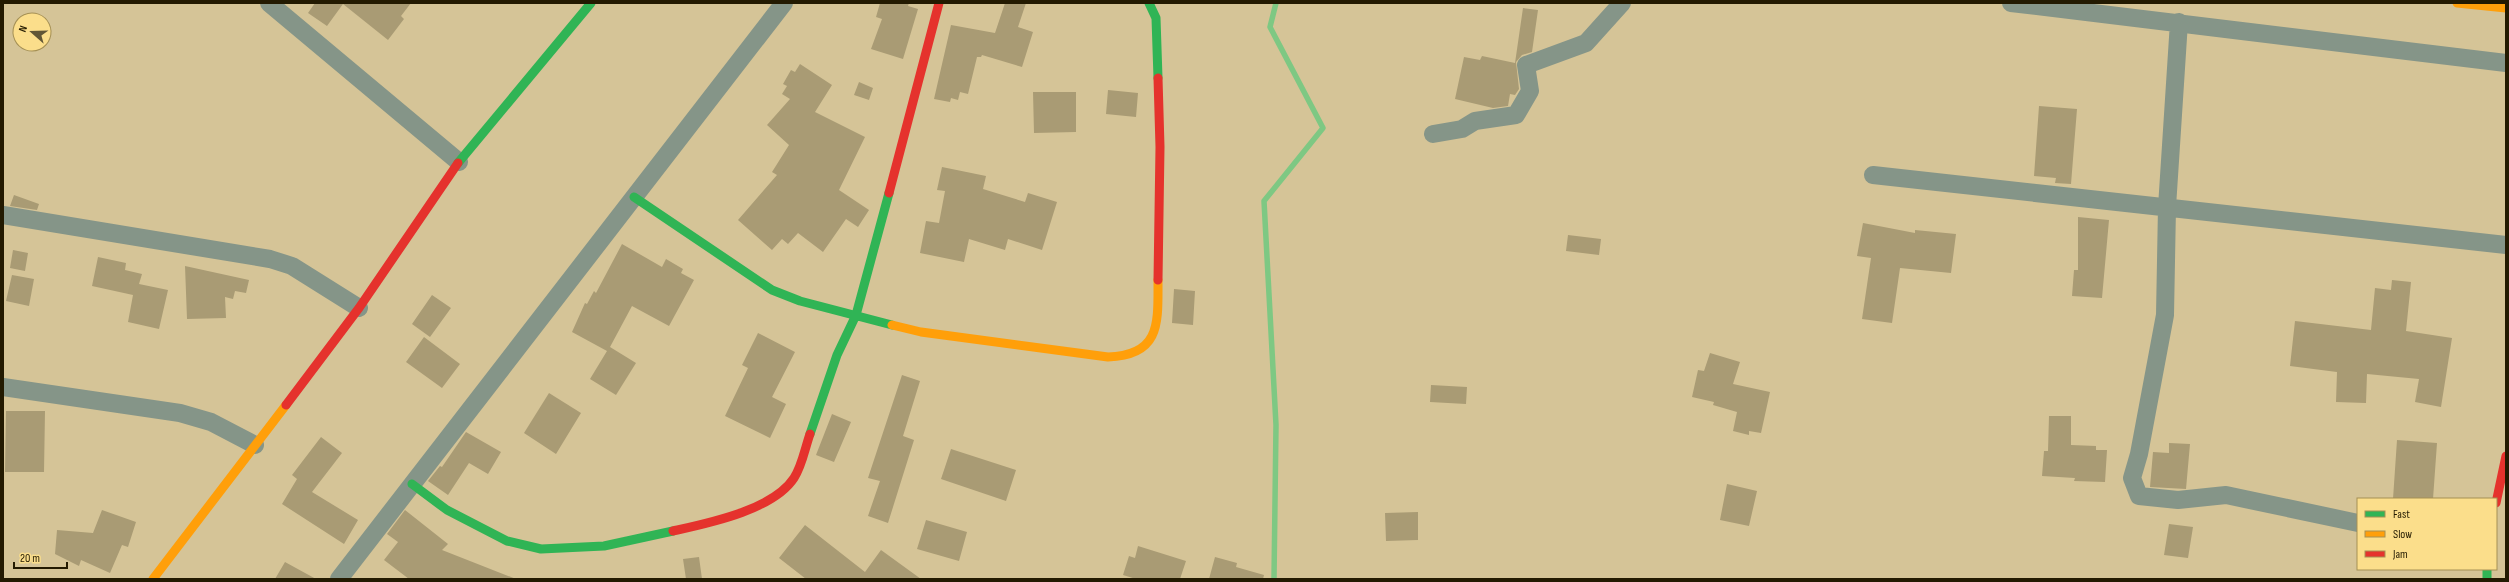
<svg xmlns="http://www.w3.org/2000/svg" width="2509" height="582" font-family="'Sofia Sans Condensed',sans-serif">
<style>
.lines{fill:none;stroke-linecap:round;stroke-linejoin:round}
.stream{stroke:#7ec883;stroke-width:5.5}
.building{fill:#a99b74}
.street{stroke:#859588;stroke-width:18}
.fast{stroke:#30b455;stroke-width:9}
.slow{stroke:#ff9f0a;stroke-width:9}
.jam{stroke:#e5322d;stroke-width:9}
</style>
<rect width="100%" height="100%" fill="#d5c497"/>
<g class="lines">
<path class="stream" d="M1274 579 1276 425 1264 201 1323 128 1270 27 1276 3"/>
</g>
<path class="building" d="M315 3H411L401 16 404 19 388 40 343 4 327 26 308 13Z
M880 3H909L908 6 918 9 903 59 871 49 882 19 876 17Z
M1005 3H1026L1018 27 1033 32 1022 67 982 55 981 57H977L968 94 960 92 958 100 951 98 950 102 934 99 951 25 995 33Z
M1523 8 1538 10 1532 52 1522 55 1516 62 1519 89 1515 95 1510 94 1508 106 1493 108 1455 99 1464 57 1480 60 1482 56 1515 63Z
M800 64 832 85 815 112 865 137 839 190 869 210 858 227 846 219 823 252 798 233 788 244 782 239 772 250 738 220 777 175 772 172 789 145 767 125 790 99 782 94 787 86 783 84 791 70 795 72Z
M859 82 873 88 869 100 854 95Z
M1108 90 1138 93 1136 117 1106 114Z
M1033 92H1076V132L1034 133Z
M2039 106 2077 109 2071 184 2055 183 2056 178 2034 176Z
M942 167 986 176 983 189 1025 202 1028 193 1057 202 1042 250 1008 239 1005 250 969 239 964 262 920 253 926 221 939 223 945 191 937 190Z
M14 195 39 204 37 210 10 206Z
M2078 217 2109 220 2102 298 2072 296 2074 270H2078Z
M1863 223 1915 233V230L1956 234 1951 273 1900 268 1892 323 1862 319 1871 258 1857 256Z
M1568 235 1601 239 1599 255 1566 251Z
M622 244 662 267 666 259 683 269 681 273 694 280 669 326 632 306 610 347 636 363 616 395 590 379 607 351 572 332 585 303 587 304 594 291 596 293Z
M13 250 28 253 25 271 10 268Z
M98 257 126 263 125 270 142 274 139 284 168 290 159 329 128 322 133 295 92 286Z
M185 266 249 280 246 293 235 291 233 299 225 297 226 318 187 319Z
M12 275 34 279 29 306 6 301Z
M2392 280 2411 282 2406 331 2452 338 2441 407 2415 402 2419 379 2367 374 2366 403 2336 402 2337 372 2290 366 2295 321 2371 330 2375 288 2391 290Z
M1174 289 1195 291 1193 325 1172 323Z
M432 295 451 308 430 337 412 324Z
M758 333 795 352 772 397 786 404 770 438 725 416 748 368 742 365Z
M424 337 460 364 442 388 406 362Z
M1710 353 1740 362 1733 384 1770 392 1761 433 1749 431V435L1733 431 1737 412 1713 405 1714 402 1692 397 1698 370 1704 371Z
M902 375 920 381 903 436 914 440 888 523 868 516 880 481 868 478Z
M1431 385 1467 387 1466 404 1430 402Z
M549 393 581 413 556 454 524 433Z
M6 411H45L44 472H5Z
M832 414 851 422 834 462 816 455Z
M2049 416H2071V445L2096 446V450H2107L2105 482 2074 481 2075 478 2042 476 2044 451H2048Z
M466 432 501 452 488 474 469 463 448 495 428 481 440 466 442 467Z
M321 437 342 453 312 492 358 520 344 544 282 504 297 479 292 475Z
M2397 440 2437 443 2433 499H2393Z
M2169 443 2190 444 2186 489 2150 487 2153 452 2169 453Z
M951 449 1016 470 1006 501 941 479Z
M1727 484 1757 491 1749 526 1720 520Z
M102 510 136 522 128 547 122 545 110 573 81 560 79 566 55 554 57 530 93 533Z
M405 510 448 544 442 550 516 579H409L384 560 398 542 387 534Z
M1418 512V540L1386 541 1385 513Z
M926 520 967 532 959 561 917 549Z
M2169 524 2193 527 2188 558 2164 555Z
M805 525 865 572 881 550 921 579H806L779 558Z
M1138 546 1186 561 1180 579H1136L1123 575 1129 556 1135 558Z
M699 557 702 579H686L683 559Z
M1215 557 1237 563 1236 567 1264 575 1263 579H1209Z
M285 562 316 579H275Z"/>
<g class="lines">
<path class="street" d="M269 3 459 162
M2011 3 2506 63
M2179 22 2167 207 2165 315 2139 454 2132 478 2139 496 2178 500 2226 495 2358 523
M1433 134 1462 129 1475 121 1516 115 1530 91 1526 65 1586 43 1622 3
M1873 175 2506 245
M3 215 270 259 292 266 359 308
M3 387 180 413 211 422 255 445
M339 579 784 3"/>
<path class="fast" d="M1149 3 1156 18 1158 78
M458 163 591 3
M634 197 772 290 800 301 892 325
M810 434 837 355 856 315 889 193
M412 484 447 510 507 541 541 549 604 546 673 531
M2487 569V579"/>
<path class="slow" d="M2457 3 2506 8
M892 325 921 332 1108 357C1161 355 1158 323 1158 280
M153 579 286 405"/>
<path class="jam" d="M1158 78 1160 147 1158 280
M889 193 939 3
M286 405 359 308 458 163
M2496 503 2506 456
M673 531C709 523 773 510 794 478 802 466 805 448 810 434"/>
</g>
<rect width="2509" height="582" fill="none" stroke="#231a01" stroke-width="8"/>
<rect x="2357" y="498" width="140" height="72" fill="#fbde8b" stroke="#a59054"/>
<rect x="2365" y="511" width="20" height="6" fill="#30b455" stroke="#a59054"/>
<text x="2393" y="518" font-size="12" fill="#231a01">Fast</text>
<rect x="2365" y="531" width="20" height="6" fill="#ff9f0a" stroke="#a59054"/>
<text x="2393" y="538" font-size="12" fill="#231a01">Slow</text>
<rect x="2365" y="551" width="20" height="6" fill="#e5322d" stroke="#a59054"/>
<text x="2393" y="558" font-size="12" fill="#231a01">Jam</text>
<g transform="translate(32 32) rotate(290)"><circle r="19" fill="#fbde8b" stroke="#a59054"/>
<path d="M0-3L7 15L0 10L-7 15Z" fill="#615636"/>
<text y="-6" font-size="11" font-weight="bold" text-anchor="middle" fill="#231a01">N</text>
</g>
<path d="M14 562v6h53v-6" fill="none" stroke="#231a01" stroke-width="2"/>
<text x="20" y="562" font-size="12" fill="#231a01" stroke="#fbde8b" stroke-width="3" paint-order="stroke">20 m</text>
</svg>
